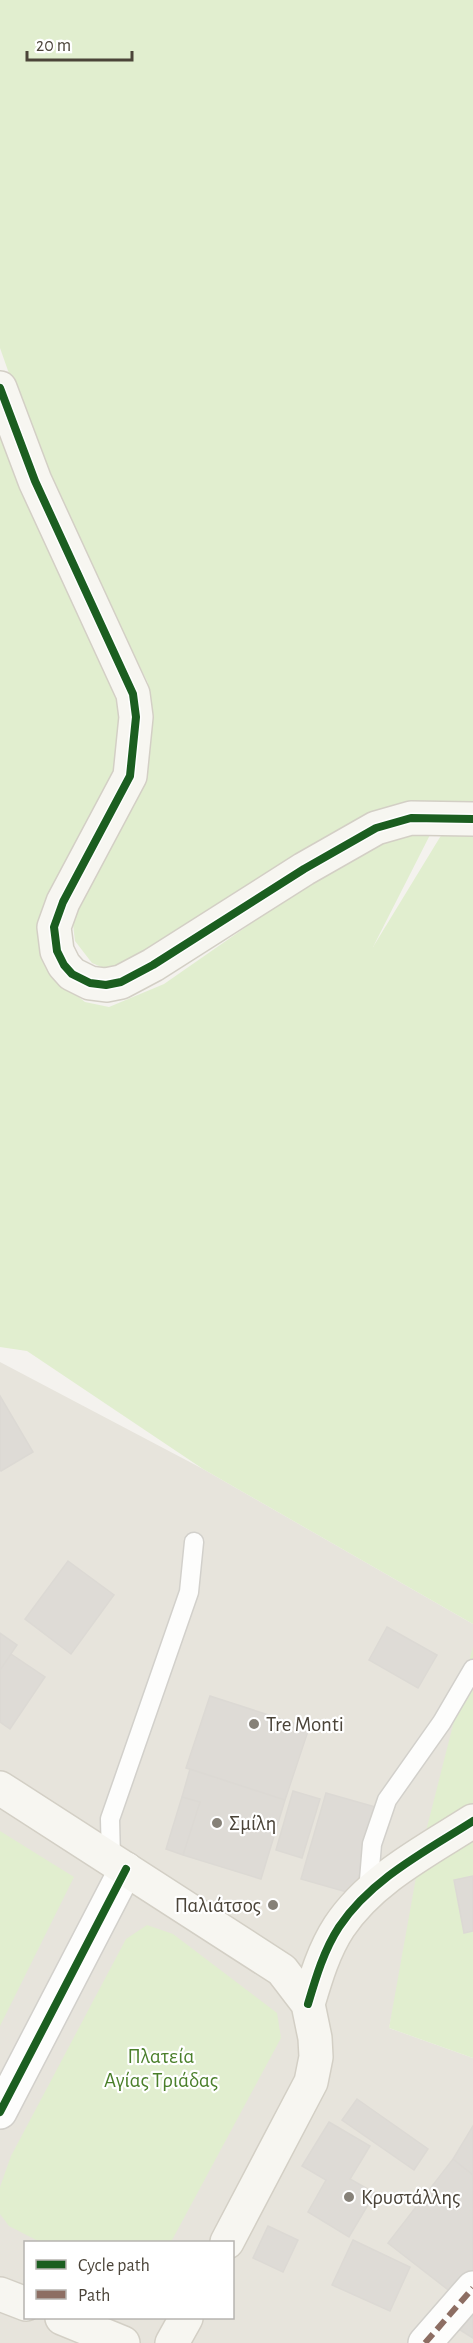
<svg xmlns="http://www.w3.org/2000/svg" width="473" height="2343" viewBox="0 0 473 2343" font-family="'Alegreya Sans',sans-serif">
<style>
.residential{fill:#e7e4dc;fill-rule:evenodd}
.green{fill:#e1eecf}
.building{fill:#dedbd6;stroke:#dcd9d4;stroke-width:1.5}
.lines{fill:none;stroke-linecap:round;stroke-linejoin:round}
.lane-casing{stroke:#d2d0cb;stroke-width:21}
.street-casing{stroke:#d2d0cb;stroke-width:36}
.secondary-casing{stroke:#d3cfc5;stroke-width:36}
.lane{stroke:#fdfdfc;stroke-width:18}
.street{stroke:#fdfdfc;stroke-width:33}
.secondary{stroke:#f7f6f1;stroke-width:33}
.quiet{stroke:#8d6e63;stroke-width:6;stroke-dasharray:12 6;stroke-linecap:butt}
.cycleway-casing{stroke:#fff;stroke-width:11}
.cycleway{stroke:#1b5e20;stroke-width:8}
.poi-dot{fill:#868178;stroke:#fff;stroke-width:2}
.labels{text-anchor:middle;stroke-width:4.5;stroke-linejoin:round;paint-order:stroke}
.poi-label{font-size:21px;fill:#4b4439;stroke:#fff;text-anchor:start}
.park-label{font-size:21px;fill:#4a7f2a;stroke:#fff}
</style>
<rect width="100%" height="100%" fill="#f4f2ee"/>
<path class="residential" d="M0 1362 203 1469 473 1624V1649L389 2028 473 2058V2343H0ZM26 2242H232V2318H26Z"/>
<path class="green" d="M0 0H473V1624L203 1469 27 1351 0 1347V426L26 495 125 693 126 765 49 900 42 935 48 957 62 984 85 1002 109 1007 164 984 309 883 377 838 433 829 373 947 459 806 397 812 325 849 175 939 142 963 113 972 92 963 75 941 72 916 77 891 149 763 148 683 48 484 0 348Z
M473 1646V2058L389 2028 420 1855Z
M0 1831 74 1877 0 2026Z
M147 1925 173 1934 277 2013 281 2038 171 2242H40L9 2226 0 2214V2187L11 2156 126 1939Z"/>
<path class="building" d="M0 1396 33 1452 1 1471 0 1470Z
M68 1561 114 1595 71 1654 25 1619Z
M387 1627 437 1655 418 1688 369 1660Z
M0 1633 17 1645 0 1670Z
M11 1654 45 1677 10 1729 0 1722V1670Z
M210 1696 309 1728 285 1800 186 1768Z
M190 1769 285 1800 261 1879 183 1855 200 1802 182 1797Z
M293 1791 320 1799 302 1858 276 1850Z
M326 1793 379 1808 354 1894 301 1879Z
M182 1797 200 1802 183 1855 166 1849Z
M473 1876V1931L464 1933 454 1880Z
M357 2099 428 2149 414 2170 342 2120Z
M329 2122 370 2146 350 2179 375 2193 349 2237 308 2212 326 2180 302 2166Z
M473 2126V2175L453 2159Z
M453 2159 473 2175V2273L456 2296 388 2243Z
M268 2226 298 2240 283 2272 253 2258Z
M353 2240 410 2267 390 2311 332 2285Z
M473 2305V2338L457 2328Z"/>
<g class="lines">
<defs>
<path id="lane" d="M111 1859 110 1819 189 1592 194 1542
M368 1892 372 1844 387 1800 442 1722 473 1669"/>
<path id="street" d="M0 2112 126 1869
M425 2343 473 2288"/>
<path id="secondary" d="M0 388 35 481 133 694 136 717 130 776 63 902 54 927 57 951 64 965 72 974 90 983 106 985 121 982 153 965 304 869 376 828 411 818 473 819
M0 1788 282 1970 308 2004 315 2038 316 2057 311 2082 227 2242
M308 2004C316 1977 324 1950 339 1927 371 1879 426 1851 473 1821
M0 2294 26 2304
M62 2318 123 2343
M172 2343 186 2318"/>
</defs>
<use href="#lane" class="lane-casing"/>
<use href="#street" class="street-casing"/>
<use href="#secondary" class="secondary-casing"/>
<use href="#lane" class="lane"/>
<use href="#street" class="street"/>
<use href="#secondary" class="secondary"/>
<path class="quiet" d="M425 2343 473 2288"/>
<defs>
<path id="cycleway" d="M0 388 35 481 133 694 136 717 130 776 63 902 54 927 57 951 64 965 72 974 90 983 106 985 121 982 153 965 304 869 376 828 411 818 473 819
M308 2004C316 1977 324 1950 339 1927 371 1879 426 1851 473 1821
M0 2112 126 1869"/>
</defs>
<use href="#cycleway" class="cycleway-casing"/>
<use href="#cycleway" class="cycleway"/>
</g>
<g class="poi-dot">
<circle cx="254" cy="1724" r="6"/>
<circle cx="217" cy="1823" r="6"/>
<circle cx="273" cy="1905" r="6"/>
<circle cx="349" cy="2197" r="6"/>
</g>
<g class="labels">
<g class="poi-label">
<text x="266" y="1731">Tre Monti</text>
<text x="229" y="1830">Σμίλη</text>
<text x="261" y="1912" text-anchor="end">Παλιάτσος</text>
<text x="361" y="2204">Κρυστάλλης</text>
</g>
<g class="park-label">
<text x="161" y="2063">Πλατεία<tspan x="161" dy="24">Αγίας Τριάδας</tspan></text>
</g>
</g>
<rect x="24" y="2241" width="210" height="78" fill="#ffffff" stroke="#b7b4b0" stroke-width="1.5"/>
<rect x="36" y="2260" width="30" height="9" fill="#1b5e20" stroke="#b7b4b0" stroke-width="1.5"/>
<text x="78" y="2271" font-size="18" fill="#4b4439">Cycle path</text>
<rect x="36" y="2290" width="30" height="9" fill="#8d6e63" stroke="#b7b4b0" stroke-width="1.5"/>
<text x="78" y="2301" font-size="18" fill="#4b4439">Path</text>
<path d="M27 51v9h105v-9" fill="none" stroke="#4b4439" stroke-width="3"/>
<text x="36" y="51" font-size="18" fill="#4b4439" stroke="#ffffff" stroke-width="4.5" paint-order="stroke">20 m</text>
</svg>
